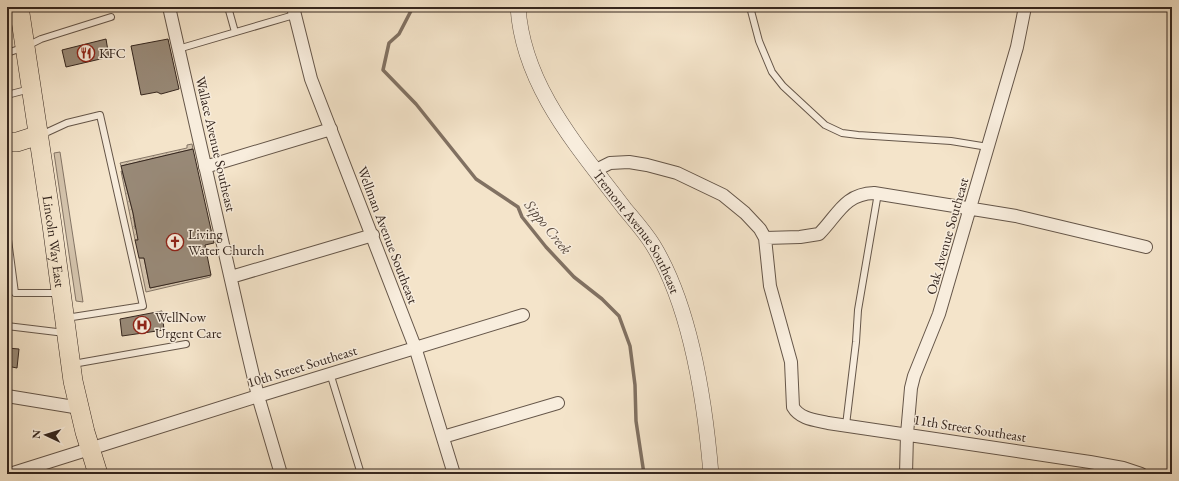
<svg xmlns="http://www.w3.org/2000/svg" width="1179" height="481" viewBox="0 0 1179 481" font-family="'EB Garamond',serif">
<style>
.green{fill:#d4c4ad;stroke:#847566}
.garden{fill:url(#garden-furrows);stroke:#847566}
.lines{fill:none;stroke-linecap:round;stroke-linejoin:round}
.stream{stroke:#817162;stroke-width:3.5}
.building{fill:#988977;stroke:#35261e}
.service-casing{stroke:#655649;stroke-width:8}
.minor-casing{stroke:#655649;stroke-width:14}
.tertiary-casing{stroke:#655649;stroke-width:16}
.primary-casing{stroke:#35261e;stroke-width:20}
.service{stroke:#f8eddd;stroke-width:6}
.minor{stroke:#f8eddd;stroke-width:12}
.tertiary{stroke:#f8eddd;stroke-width:15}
.primary{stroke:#f4e4ca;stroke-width:19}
.labels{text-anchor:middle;stroke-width:3;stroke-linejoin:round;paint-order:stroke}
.poi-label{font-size:14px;fill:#35261e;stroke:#f8eddd;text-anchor:start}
.street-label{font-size:14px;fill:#35261e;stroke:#f8eddd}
.water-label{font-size:15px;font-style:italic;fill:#5b4c40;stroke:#f8eddd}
</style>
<defs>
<pattern id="garden-furrows" width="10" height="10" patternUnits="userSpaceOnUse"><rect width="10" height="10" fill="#d4c4ad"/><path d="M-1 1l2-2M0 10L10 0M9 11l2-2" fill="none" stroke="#b7a894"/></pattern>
</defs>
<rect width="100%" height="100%" fill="#f4e4ca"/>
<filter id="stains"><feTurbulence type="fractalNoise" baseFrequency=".005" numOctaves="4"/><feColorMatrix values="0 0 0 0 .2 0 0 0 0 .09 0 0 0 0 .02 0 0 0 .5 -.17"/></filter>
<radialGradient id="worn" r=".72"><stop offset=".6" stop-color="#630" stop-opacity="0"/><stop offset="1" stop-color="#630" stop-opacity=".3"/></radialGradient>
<path class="green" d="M60 152 83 302 76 301 54 153Z
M139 258H144L150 288 211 275 210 277 146 292Z"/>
<path class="garden" d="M192 144 193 149 121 166 120 163 187 148V145Z
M121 171H122L133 213 135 229H137L139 240H135Z"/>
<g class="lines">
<path class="stream" d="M413 7 399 34 389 43 383 70 416 104 476 179 518 207 522 217 546 247 574 277 602 299 619 316 630 346 635 385 636 421 644 474"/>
</g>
<path class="building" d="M106 39 109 57 66 67 62 50Z
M168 39 179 89 161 94 157 92 141 95 131 46Z
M193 149 214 243 205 245 211 275 150 288 144 258H139L135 240H138L133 213 121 166Z
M162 311 164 330 122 336 120 319Z
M7 348 19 349 17 368 7 366Z"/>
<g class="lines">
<defs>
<path id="service" d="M228 7 235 32
M750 7 759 41 772 72 783 86 825 125 842 133 858 135 951 141 988 147
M178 49 294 15
M7 53 25 47 41 39 111 17
M7 95 30 89
M41 135 67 123 100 115 143 306 66 318
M7 232 15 293H60
M7 326 65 333
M73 364 186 344
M330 373 361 474
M846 425 856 342 858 310 878 193"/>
<path id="minor" d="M169 7 244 337 258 396 281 474
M293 7 311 79 415 347 454 474
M205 167 331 129
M596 170 610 163 629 162 647 165 677 173 723 195 745 213 760 229 765 238 770 286 791 362 793 407C800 419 815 420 828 423L1090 462 1123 468 1141 474
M765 238 800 237 819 234C838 215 844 194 874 193L1016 216 1146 247
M231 277 373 235
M7 396 80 408
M443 437 558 403
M10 474 258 396 523 315
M906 474 907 434 911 388 914 376 939 314 1017 47 1025 7"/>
<g id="tertiary">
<path id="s1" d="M518 7C523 87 579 148 625 209 635 221 645 232 653 245 691 307 705 402 711 474"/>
</g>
<g id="primary">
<path id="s2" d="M19 7 52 225 73 381 85 432 98 474"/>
<path d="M7 142H17L39 135"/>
</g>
</defs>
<use href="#service" class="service-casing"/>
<use href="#minor" class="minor-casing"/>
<use href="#tertiary" class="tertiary-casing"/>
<use href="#primary" class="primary-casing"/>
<use href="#service" class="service"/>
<use href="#minor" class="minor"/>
<use href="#tertiary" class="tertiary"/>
<use href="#primary" class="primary"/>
</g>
<defs>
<symbol id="restaurant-ring" viewBox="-11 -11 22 22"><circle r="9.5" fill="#f8eddd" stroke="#8f2418" stroke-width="1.5"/><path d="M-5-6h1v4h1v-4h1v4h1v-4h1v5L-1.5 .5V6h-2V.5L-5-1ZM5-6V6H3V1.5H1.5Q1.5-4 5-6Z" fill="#8f2418"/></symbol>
<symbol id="church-ring" viewBox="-11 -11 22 22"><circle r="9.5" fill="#f8eddd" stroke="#8f2418" stroke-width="1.5"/><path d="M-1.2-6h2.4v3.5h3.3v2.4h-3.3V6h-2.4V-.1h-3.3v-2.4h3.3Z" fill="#8f2418"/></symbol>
<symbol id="hospital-ring" viewBox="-11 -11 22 22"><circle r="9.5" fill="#f8eddd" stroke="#8f2418" stroke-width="1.5"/><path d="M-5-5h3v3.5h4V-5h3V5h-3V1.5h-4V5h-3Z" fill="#8f2418"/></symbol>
</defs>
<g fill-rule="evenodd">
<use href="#restaurant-ring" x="76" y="43" width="20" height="20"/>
<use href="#church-ring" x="165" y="232" width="20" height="20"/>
<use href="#hospital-ring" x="132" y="315" width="20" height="20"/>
</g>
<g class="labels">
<g class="poi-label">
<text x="99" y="58">KFC</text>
<text x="188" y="239">Living<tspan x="188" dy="16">Water Church</tspan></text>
<text x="155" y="322">WellNow<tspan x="155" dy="16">Urgent Care</tspan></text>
</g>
<g class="street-label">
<text transform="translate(216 144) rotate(77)" y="5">Wallace Avenue Southeast</text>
<text dy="5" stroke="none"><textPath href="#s1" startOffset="258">Tremont Avenue Southeast</textPath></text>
<text transform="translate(388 235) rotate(69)" y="5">Wellman Avenue Southeast</text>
<text transform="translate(947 236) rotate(-74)" y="5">Oak Avenue Southeast</text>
<text dy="5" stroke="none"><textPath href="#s2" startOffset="237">Lincoln Way East</textPath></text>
<text transform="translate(302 366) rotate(-17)" y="5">10th Street Southeast</text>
<text transform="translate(970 428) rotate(9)" y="5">11th Street Southeast</text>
</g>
<g class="water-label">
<text transform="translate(548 227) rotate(51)" y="5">Sippo Creek</text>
</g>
</g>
<rect width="1179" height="481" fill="none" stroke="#f4e4ca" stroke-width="24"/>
<rect x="8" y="8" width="1163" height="465" fill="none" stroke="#35261e" stroke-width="2"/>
<rect x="12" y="12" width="1155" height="457" fill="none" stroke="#35261e"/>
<g transform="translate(46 435) rotate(274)" stroke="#f8eddd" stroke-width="3" paint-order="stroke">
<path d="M0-3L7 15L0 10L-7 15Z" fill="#35261e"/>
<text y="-6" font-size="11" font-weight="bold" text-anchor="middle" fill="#35261e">N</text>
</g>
<rect width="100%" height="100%" filter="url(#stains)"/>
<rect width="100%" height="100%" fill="url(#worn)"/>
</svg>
